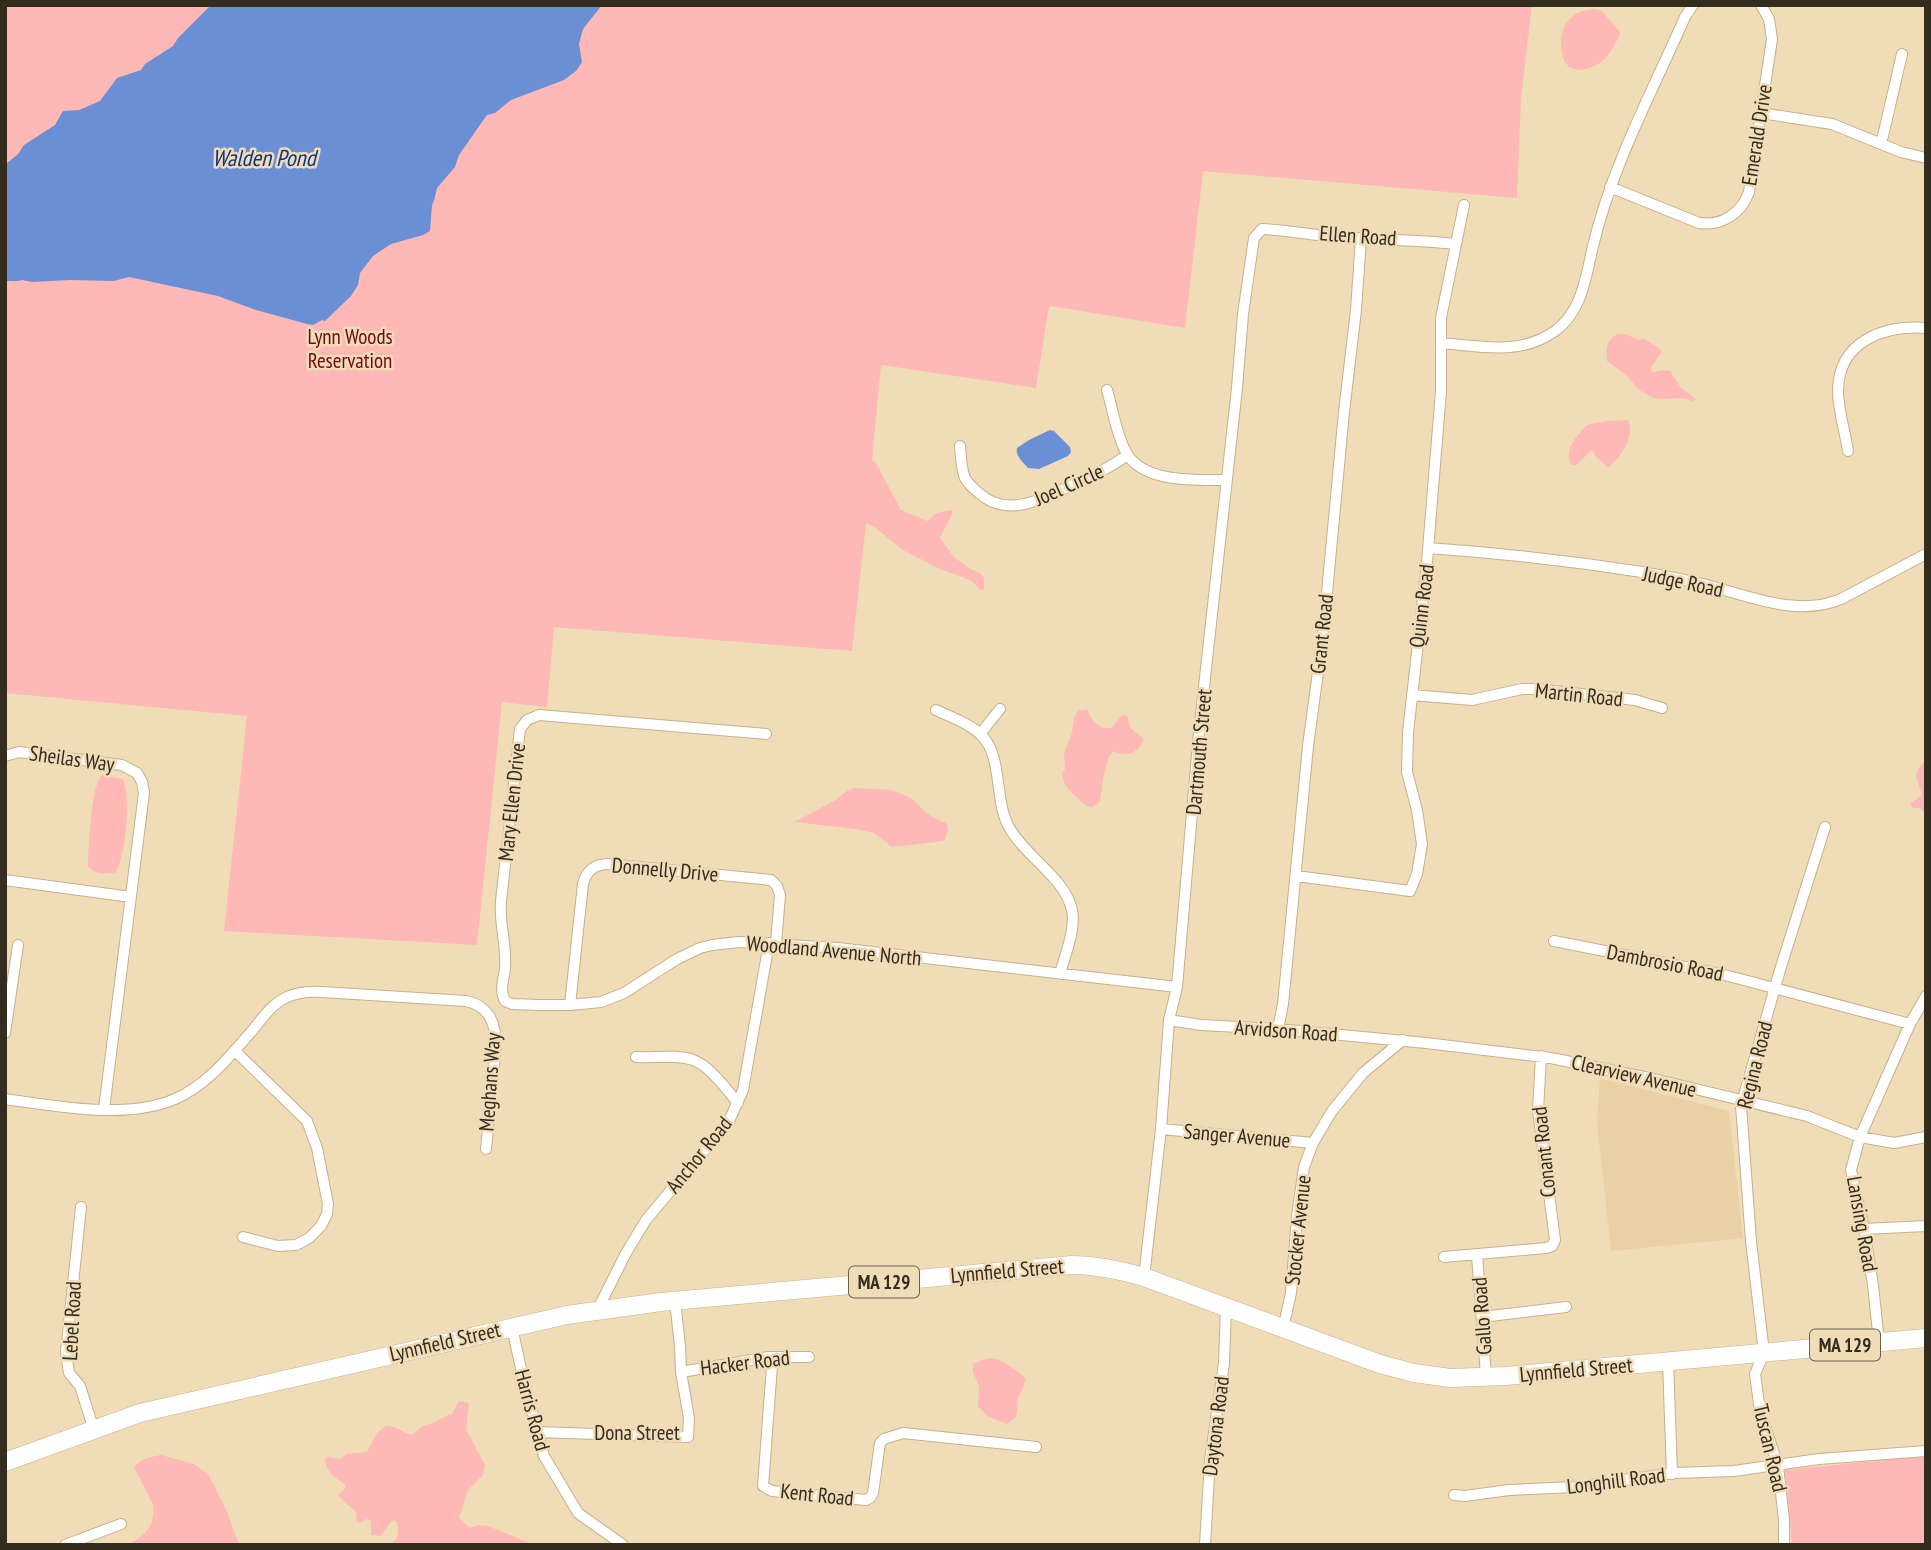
<svg xmlns="http://www.w3.org/2000/svg" width="1931" height="1550" viewBox="0 0 1931 1550" font-family="'PT Sans Narrow',sans-serif">
<style>
.built{fill:#e9d1a5}
.green{fill:#feb8b5}
.water{fill:#6a8fd5}
.lines{fill:none;stroke-linecap:round;stroke-linejoin:round}
.minor-casing{stroke:#c4b18d;stroke-width:12}
.primary-casing{stroke:#c4b18d;stroke-width:19}
.minor{stroke:#fff;stroke-width:10}
.primary{stroke:#fff;stroke-width:18}
.labels{text-anchor:middle;stroke-width:5;stroke-linejoin:round;paint-order:stroke}
.shield{fill:#f0dcb7;stroke:#6c614c;stroke-width:2}
.shield-label{font-size:19px;font-weight:bold;fill:#342c1e}
.street-label{font-size:21px;fill:#342c1e;stroke:#f0dcb7}
.park-label{font-size:21px;fill:#770416;stroke:#f0dcb7}
.water-label{font-size:23px;font-style:italic;fill:#0e3587;stroke:#f0dcb7}
</style>
<rect width="100%" height="100%" fill="#f0dcb7"/>
<path class="built" d="M1600 1078 1729 1111 1743 1238 1611 1251 1597 1123Z"/>
<path class="green" d="M5 5H1532L1521 98 1517 198 1203 171 1185 328 1050 306 1048 312 1036 388 881 365 872 460 876 463 901 510 927 521 937 513 951 510 953 512 940 538 954 557 970 569 980 573 984 578V589L981 590 970 580 938 568 903 550 873 526 866 523 852 651 554 627 547 707 502 702 477 945 224 931 247 716 5 693Z
M1594 9 1602 11 1620 32V35C1616 42 1611 52 1606 58 1601 63 1593 67 1586 69 1568 73 1561 61 1561 44 1561 23 1572 11 1594 9Z
M1617 334H1624L1640 340 1643 338 1660 349 1662 352 1650 369 1652 372 1662 370 1670 371 1681 388 1696 399 1692 401 1684 398 1662 399 1654 398 1639 390 1626 375 1607 361C1606 348 1606 341 1617 334Z
M1628 420C1635 437 1621 458 1608 467L1596 457 1592 450 1576 465H1573L1570 463C1565 447 1577 436 1587 425L1607 421Z
M1087 709C1091 720 1100 732 1113 727L1121 716 1127 715 1130 728 1144 739C1138 754 1127 757 1113 751L1109 757 1103 778 1100 802 1092 807 1086 806 1068 789 1064 782 1062 773 1065 769 1064 753 1072 733 1074 718 1078 711Z
M1926 760V815L1920 808H1913L1910 804 1922 795C1918 778 1910 775 1926 760Z
M101 775 123 779C131 799 126 852 116 872 107 875 95 874 88 867 89 845 90 793 101 775Z
M854 788 892 790 911 798 929 815 947 824 948 831 944 841 892 847 874 833 856 829 794 822 834 801 847 791Z
M991 1358C1001 1359 1019 1371 1026 1379L1018 1399 1016 1417 1007 1424 987 1416 978 1406 979 1386 973 1372V1364L982 1360Z
M459 1401 469 1403 466 1429 485 1465 483 1475 468 1490 459 1518 470 1528 478 1525 488 1526 534 1545H389C399 1541 401 1529 395 1520L392 1521 380 1536 371 1535V1521L367 1519 359 1523 356 1521 357 1513 337 1495 344 1490 346 1485C335 1478 326 1472 325 1459L327 1457 341 1459 346 1454 367 1452 378 1432 386 1426C399 1426 403 1434 413 1435 420 1426 425 1426 435 1422 441 1419 445 1416 452 1414Z
M161 1455 194 1464 208 1474 226 1509 239 1545H127C144 1537 156 1525 153 1505L134 1467C140 1459 151 1457 161 1455Z
M1926 1456V1545H1792L1785 1470Z"/>
<path class="water" d="M211 5H602L583 29 579 44 582 62 576 71 564 80 511 100 495 113 487 115 484 119 459 155 455 167 437 188 434 201 432 205 430 231 423 235 391 244 373 256 360 273 358 285 351 296 325 321 322 320 313 325 307 324 256 310 218 296 129 277 114 281 70 280 32 282 22 280 18 281H5V165L18 154 24 145 55 125 63 111 79 110 100 101 117 78 141 70 145 64 173 46 178 38Z
M1050 430 1054 431 1070 447 1071 452 1068 456 1039 469 1028 468C1023 462 1015 456 1017 448L1029 440Z"/>
<g class="lines">
<defs>
<path id="minor" d="M1761 113 1832 124 1901 152 1926 158
M1880 143 1883 136 1902 54
M1610 187 1699 223C1722 226 1741 214 1749 192L1772 39 1769 19 1761 5
M1441 343C1481 346 1520 356 1555 331 1582 312 1586 276 1593 246 1612 166 1652 92 1685 17L1693 5
M1107 390C1113 410 1116 434 1126 452 1142 483 1196 480 1226 480
M960 446C961 456 961 469 965 478 968 484 974 489 980 494 1008 518 1042 499 1070 486 1090 477 1110 468 1127 455
M1848 451C1845 431 1838 410 1838 390 1839 341 1884 325 1926 328
M1428 548C1500 553 1571 561 1642 572 1665 576 1688 580 1710 586 1751 597 1799 617 1841 599L1926 554
M1412 695 1472 700 1522 689H1536L1635 700 1662 708
M936 710C951 717 971 724 983 737 1003 759 994 803 1010 829 1026 857 1065 878 1072 910 1076 930 1065 954 1060 974
M766 734 539 715 527 720 520 729 501 901C499 924 507 945 505 968 504 980 499 990 505 1001L512 1004 538 1005H570L601 1002 624 993 677 959 700 948 712 945 739 942 838 948 1177 987
M980 734 1000 709
M5 756 19 752 122 765 137 773 142 782 144 793 104 1109
M1296 876 1410 891 1417 874 1422 844 1417 810 1407 772 1408 733 1427 562 1441 391V318L1464 205
M5 880 131 897
M1554 941 1721 974 1910 1024
M570 1005 583 884C586 871 595 864 608 864L771 880 777 886 780 895 776 943
M1169 1020 1201 1025 1278 1029 1426 1043 1551 1058 1654 1079 1807 1116 1860 1137 1894 1143 1926 1137
M1278 1029 1283 1004 1308 746 1323 635 1344 412 1356 310 1361 238
M5 1033 18 945
M235 1051 307 1121 317 1148 328 1204 327 1214 321 1226 309 1238 296 1245 278 1246 243 1237
M636 1057C652 1058 678 1054 693 1060 709 1065 727 1090 738 1103
M5 1099C57 1106 126 1120 175 1099 206 1086 230 1056 251 1032 261 1020 271 1005 285 998 297 992 308 991 322 992L466 1001C489 1006 495 1022 496 1043L486 1149
M1161 1129 1313 1143
M81 1207 66 1352 69 1373 80 1386 94 1430
M1864 1229 1926 1226
M1477 1255 1486 1376
M1444 1257 1546 1248 1552 1246 1555 1240 1538 1110 1541 1056
M1144 1277 1161 1129 1169 1020 1177 987 1199 732 1237 388 1243 314 1254 238 1262 229C1292 230 1320 237 1350 238 1385 240 1420 240 1455 244
M597 1311 626 1253 646 1220 729 1121 743 1090 769 943
M1482 1317 1566 1307
M512 1327 523 1378 544 1456 578 1513 623 1545
M1283 1329 1291 1293 1297 1216 1304 1167 1313 1143 1332 1111 1363 1073 1403 1040
M1879 1342 1873 1285 1864 1229 1851 1170 1860 1137 1910 1024 1926 996
M769 1357 772 1366 763 1486 772 1491 866 1500 870 1498 873 1493 880 1443 884 1439 903 1433 1036 1447
M1668 1362 1672 1474
M681 1372 769 1357H809
M537 1432 688 1437 689 1418 681 1372 680 1346 675 1301
M1454 1495 1465 1496 1509 1490 1574 1487 1674 1473 1734 1471 1819 1459 1926 1451
M65 1545 121 1524
M1205 1545 1210 1460 1224 1363 1226 1308
M1784 1545V1520L1778 1466 1760 1411 1755 1374 1764 1353 1751 1241 1741 1106 1780 970 1825 827"/>
<path id="primary" d="M5 1462 140 1413 567 1315 661 1302 1072 1265C1097 1265 1119 1270 1144 1277L1380 1364 1414 1373 1450 1378 1506 1376 1926 1338"/>
</defs>
<use href="#minor" class="minor-casing"/>
<use href="#primary" class="primary-casing"/>
<use href="#minor" class="minor"/>
<use href="#primary" class="primary"/>
</g>
<g class="labels">
<g class="shield">
<rect x="849" y="1266.5" width="70" height="31" rx="5"/>
<rect x="1810" y="1329.5" width="70" height="31" rx="5"/>
</g>
<g class="shield-label">
<text x="884" y="1289">MA 129</text>
<text x="1845" y="1352">MA 129</text>
</g>
<g class="street-label">
<text transform="translate(1757 135) rotate(-81)" y="7">Emerald Drive</text>
<text transform="translate(1358 236) rotate(4)" y="7">Ellen Road</text>
<text transform="translate(1069 485) rotate(-24)" y="7">Joel Circle</text>
<text transform="translate(1683 582) rotate(12)" y="7">Judge Road</text>
<text transform="translate(1422 606) rotate(-83)" y="7">Quinn Road</text>
<text transform="translate(1322 634) rotate(-84)" y="7">Grant Road</text>
<text transform="translate(1579 695) rotate(6)" y="7">Martin Road</text>
<text transform="translate(1199 752) rotate(-85)" y="7">Dartmouth Street</text>
<text transform="translate(72 759) rotate(8)" y="7">Sheilas Way</text>
<text transform="translate(512 802) rotate(-84)" y="7">Mary Ellen Drive</text>
<text transform="translate(665 870) rotate(5)" y="7">Donnelly Drive</text>
<text transform="translate(834 951) rotate(5)" y="7">Woodland Avenue North</text>
<text transform="translate(1665 963) rotate(11)" y="7">Dambrosio Road</text>
<text transform="translate(1286 1031) rotate(4)" y="7">Arvidson Road</text>
<text transform="translate(1755 1065) rotate(-76)" y="7">Regina Road</text>
<text transform="translate(1634 1076) rotate(13)" y="7">Clearview Avenue</text>
<text transform="translate(490 1082) rotate(-86)" y="7">Meghans Way</text>
<text transform="translate(1237 1136) rotate(5)" y="7">Sanger Avenue</text>
<text transform="translate(1544 1152) rotate(-96)" y="7">Conant Road</text>
<text transform="translate(699 1155) rotate(-51)" y="7">Anchor Road</text>
<text transform="translate(1862 1224) rotate(80)" y="7">Lansing Road</text>
<text transform="translate(1298 1230) rotate(-84)" y="7">Stocker Avenue</text>
<text transform="translate(1007 1271) rotate(-5)" y="7">Lynnfield Street</text>
<text transform="translate(1482 1316) rotate(-94)" y="7">Gallo Road</text>
<text transform="translate(72 1321) rotate(-87)" y="7">Lebel Road</text>
<text transform="translate(445 1342) rotate(-13)" y="7">Lynnfield Street</text>
<text transform="translate(745 1363) rotate(-7)" y="7">Hacker Road</text>
<text transform="translate(1576 1370) rotate(-5)" y="7">Lynnfield Street</text>
<text transform="translate(532 1410) rotate(75)" y="7">Harris Road</text>
<text transform="translate(1216 1426) rotate(-83)" y="7">Daytona Road</text>
<text x="637" y="1440">Dona Street</text>
<text transform="translate(1770 1448) rotate(77)" y="7">Tuscan Road</text>
<text transform="translate(1616 1481) rotate(-7)" y="7">Longhill Road</text>
<text transform="translate(817 1495) rotate(6)" y="7">Kent Road</text>
</g>
<g class="park-label">
<text x="350" y="344">Lynn Woods<tspan x="350" dy="24">Reservation</tspan></text>
</g>
<g class="water-label">
<text x="264" y="166">Walden Pond</text>
</g>
</g>
<rect width="1931" height="1550" fill="none" stroke="#342c1e" stroke-width="14"/>
</svg>
